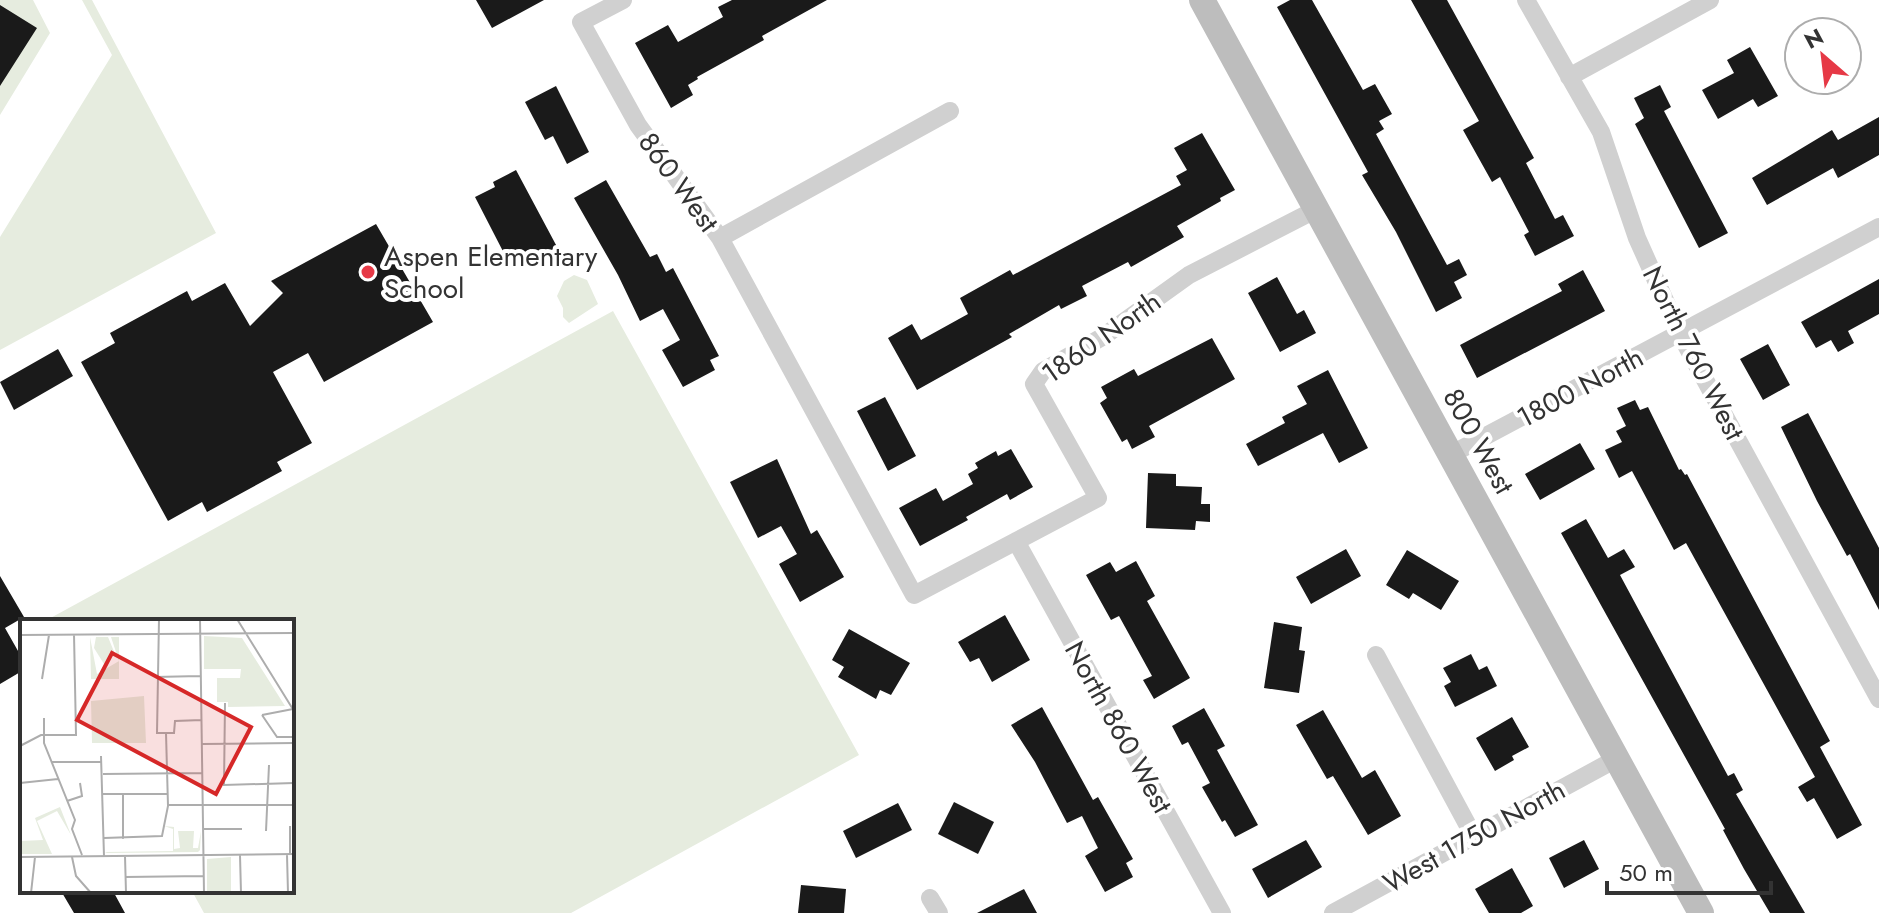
<svg xmlns="http://www.w3.org/2000/svg" width="1879" height="913" viewBox="0 0 1879 913" font-family="Jost,sans-serif">
<style>
.green{fill:#e6ecdf}
.building{fill:#1a1a1a}
.lines{fill:none;stroke-linecap:round;stroke-linejoin:round}
.street{stroke:#d0d0d0;stroke-width:18}
.secondary{stroke:#bdbdbd;stroke-width:26}
.poi-dot{fill:#e63946;stroke:#fff;stroke-width:3}
.labels{text-anchor:middle;stroke-width:8;stroke-linejoin:round;paint-order:stroke}
.street-label{font-size:28px;fill:#333;stroke:#fff}
.poi-label{font-size:28px;fill:#333;stroke:#fff;text-anchor:start}
.inset-road{fill:none;stroke:#adadad;stroke-width:2}
.view{fill:#d62828;fill-opacity:0.15;stroke:#d62828;stroke-width:4}
.inset-edge{fill:none;stroke:#333;stroke-width:4}
</style>
<rect width="100%" height="100%" fill="#fff"/>
<path class="green" d="M0 0H33L50 33 0 115Z
M82 0H92L216 233 0 350V237L112 55Z
M574 275 587 280 598 304 569 323 563 317V308L557 296 564 281Z
M613 311 859 755 571 913H204L192 891H292V621H45Z"/>
<path class="building" d="M476 0H544L492 28Z
M732 0H827L762 36 764 40 697 77 698 79 688 85 693 95 671 108 635 43 668 25 678 42 723 17 718 7Z
M1290 0H1312L1363 90 1375 84 1392 114 1379 121 1384 129 1376 134 1447 265 1459 259 1467 275 1454 282 1462 298 1436 312 1396 232 1362 175 1368 172 1277 7Z
M1411 0H1447L1534 158 1526 163 1555 219 1563 215 1574 236 1535 256 1524 235 1529 232 1500 177 1492 182 1463 130 1479 121Z
M0 5 37 28 0 86Z
M1750 47 1778 96 1758 107 1753 99 1718 119 1702 90 1734 73 1727 60Z
M1660 85 1671 107 1664 111 1728 233 1699 248 1635 124 1644 118 1634 98Z
M556 86 589 152 567 164 553 136 545 140 525 102Z
M1879 117V155L1838 178 1833 168 1767 205 1752 178 1832 130 1838 140Z
M1202 133 1235 190 1220 198 1221 201 1177 226 1184 237 1131 267 1128 262 1082 286 1087 296 1061 309 1059 305 1009 334 1012 337 917 390 888 338 912 324 921 340 968 314 960 298 1010 270 1013 275 1181 185 1176 176 1187 170 1174 148Z
M516 170 563 258 542 269 531 249 508 261 475 197 495 187 493 182Z
M606 180 650 257 657 254 666 272 673 268 719 356 710 360 715 370 683 387 662 350 680 340 663 309 640 321 618 275 574 198Z
M376 224 433 322 324 382 308 353 273 372 312 443 277 462 282 471 207 512 202 502 168 521 81 362 115 343 110 333 187 291 192 301 225 283 250 326 283 293 271 281Z
M1583 270 1605 311 1477 378 1460 345 1562 291 1558 284Z
M1277 277 1297 314 1304 310 1316 333 1280 352 1248 293Z
M1879 279V314L1848 331 1854 343 1838 352 1831 340 1816 348 1801 322Z
M1212 338 1235 379 1149 426 1155 437 1132 449 1127 439 1122 442 1100 403 1107 398 1101 387 1134 369 1138 376Z
M1768 344 1790 385 1763 400 1740 359Z
M58 349 73 376 14 410 0 382Z
M1328 370 1368 448 1339 463 1323 433 1258 466 1246 444 1285 423 1282 417 1307 404 1297 386Z
M885 397 916 456 888 471 857 411Z
M1635 400 1640 410 1648 407 1679 470 1681 469 1685 475 1687 474 1830 741 1820 747 1862 825 1837 839 1814 798 1807 802 1798 787 1815 777 1686 543 1674 550 1632 471 1619 478 1605 450 1622 442 1616 431 1626 426 1617 408Z
M1808 413 1879 548V610L1850 554 1847 556 1817 501 1781 427Z
M1580 443 1595 469 1540 500 1525 474Z
M1011 449 1033 487 1010 500 1007 494 966 517 968 520 920 546 899 508 936 488 943 501 973 484 968 474 978 468 975 463 996 451 998 456Z
M777 459 811 534 817 530 844 577 800 602 779 564 797 554 781 526 758 538 730 482Z
M1148 473 1176 474V486L1202 487 1201 504H1210V522L1196 521 1195 530 1146 528Z
M1586 519 1608 558 1624 549 1635 567 1620 575 1728 776 1734 773 1743 790 1736 794 1805 913H1770L1744 869 1723 830 1725 829 1561 533Z
M1346 549 1361 576 1311 604 1296 577Z
M1407 550 1459 581 1441 610 1413 593 1409 599 1386 585Z
M1136 561 1155 596 1147 601 1190 678 1154 699 1143 680 1152 676 1119 616 1111 620 1086 575 1110 562 1116 572Z
M0 576 24 617 5 628 22 658V671L0 684Z
M1005 615 1030 660 992 682 979 658 970 662 958 642Z
M1274 622 1302 627 1299 650 1305 651 1299 693 1264 688Z
M849 629 910 663 891 695 880 690 876 699 838 677 844 667 832 660Z
M1471 654 1479 670 1487 666 1497 686 1455 707 1444 686 1451 682 1443 668Z
M1042 707 1093 800 1098 797 1133 859 1126 863 1133 877 1105 892 1085 856 1098 848 1082 816 1067 823 1035 762 1011 725Z
M1204 708 1225 746 1217 750 1258 825 1235 837 1225 820 1222 822 1202 787 1210 783 1188 742 1182 745 1172 726Z
M1323 710 1362 778 1375 770 1401 816 1368 835 1333 776 1327 779 1296 725Z
M1512 717 1529 747 1512 756 1514 760 1495 771 1476 738Z
M954 802 994 822 978 854 938 834Z
M898 803 912 830 856 858 843 831Z
M1306 840 1322 867 1268 898 1252 869Z
M1584 840 1599 869 1564 888 1549 858Z
M1512 868 1533 906 1521 913H1489L1475 889Z
M801 885 846 889 844 913H798Z
M1024 889 1037 913H977Z
M61 891H113L125 913H74Z"/>
<g class="lines">
<path class="street" d="M1526 0 1601 132 1637 238 1680 334 1879 699
M581 22 638 125 720 238 914 595 1098 498 1034 384 1043 371 1104 336 1189 275 1317 209
M581 22 623 0
M1569 77 1710 0
M720 238 950 111
M1450 455 1879 227
M1016 541 1222 913
M1376 655 1473 835
M930 898 939 913
M1333 913 1616 759"/>
<path class="secondary" d="M1202 0 1701 913"/>
</g>
<circle class="poi-dot" cx="368" cy="272" r="8"/>
<g class="labels">
<g class="street-label">
<text transform="translate(679 182) rotate(54)" y="10">860 West</text>
<text transform="translate(1101 337) rotate(-35)" y="10">1860 North</text>
<text transform="translate(1694 353) rotate(63)" y="10">North 760 West</text>
<text transform="translate(1580 387) rotate(-28)" y="10">1800 North</text>
<text transform="translate(1479 441) rotate(61)" y="10">800 West</text>
<text transform="translate(1119 727) rotate(61)" y="10">North 860 West</text>
<text transform="translate(1474 836) rotate(-29)" y="10">West 1750 North</text>
</g>
<g class="poi-label">
<text x="384" y="266">Aspen Elementary<tspan x="384" dy="32">School</tspan></text>
</g>
</g>
<g transform="translate(20 619)">
<rect width="274" height="274" fill="#fff"/>
<path d="M184 17 222 19 265 87 208 88V83H197V59H220L221 50H184ZM70 18 77 55 99 42 91 18H99V60H71ZM76 18H88L95 35 84 45 74 29ZM124 77 126 124H72L71 82ZM40 188 51 216 37 192 17 202 32 235H0V222L23 221 15 199ZM144 207 154 208V230L160 229 158 212H174L173 229H178L181 212 180 231 178 233 87 234 85 233 153 232V210ZM211 238V274H187V240Z" fill="#e6ecdf"/>
<path class="inset-road" d="M139 0 137 114H154L155 102 182 101M180 0 184 274M217 0 274 92M0 16 274 14M135 58 180 57M22 60 29 16M205 84 204 166 274 164M242 96 257 118H274M242 96 273 90M24 99V124L55 201 52 210 62 236M182 125 274 124M0 127 21 116H56L54 15M81 137 84 237M31 143H81M83 155 182 154M0 164 38 160M83 175H147M103 175V220M47 182 62 177 60 164M148 186H274M270 207V235M184 210H222M246 212 249 146M84 219 142 217 148 187 146 114M220 236 221 274M267 236 268 274M105 237 106 274M0 238 274 235M52 238 56 257 71 274M105 258 184 257M11 274 15 238"/>
<path class="view" d="M92 34 231 108 196 175 57 101Z"/>
<rect width="274" height="274" class="inset-edge"/>
</g>
<g transform="translate(1823 56) rotate(332)"><circle r="38" fill="#ffffff" stroke="#adadad" stroke-width="2"/>
<path d="M0-6L14 30L0 20L-14 30Z" fill="#e63946"/>
<text y="-12" font-size="22" font-weight="bold" text-anchor="middle" fill="#333333">N</text>
</g>
<path d="M1607 881v12h164v-12" fill="none" stroke="#333333" stroke-width="4"/>
<text x="1619" y="881" font-size="24" fill="#333333" stroke="#ffffff" stroke-width="6" paint-order="stroke">50 m</text>
</svg>
